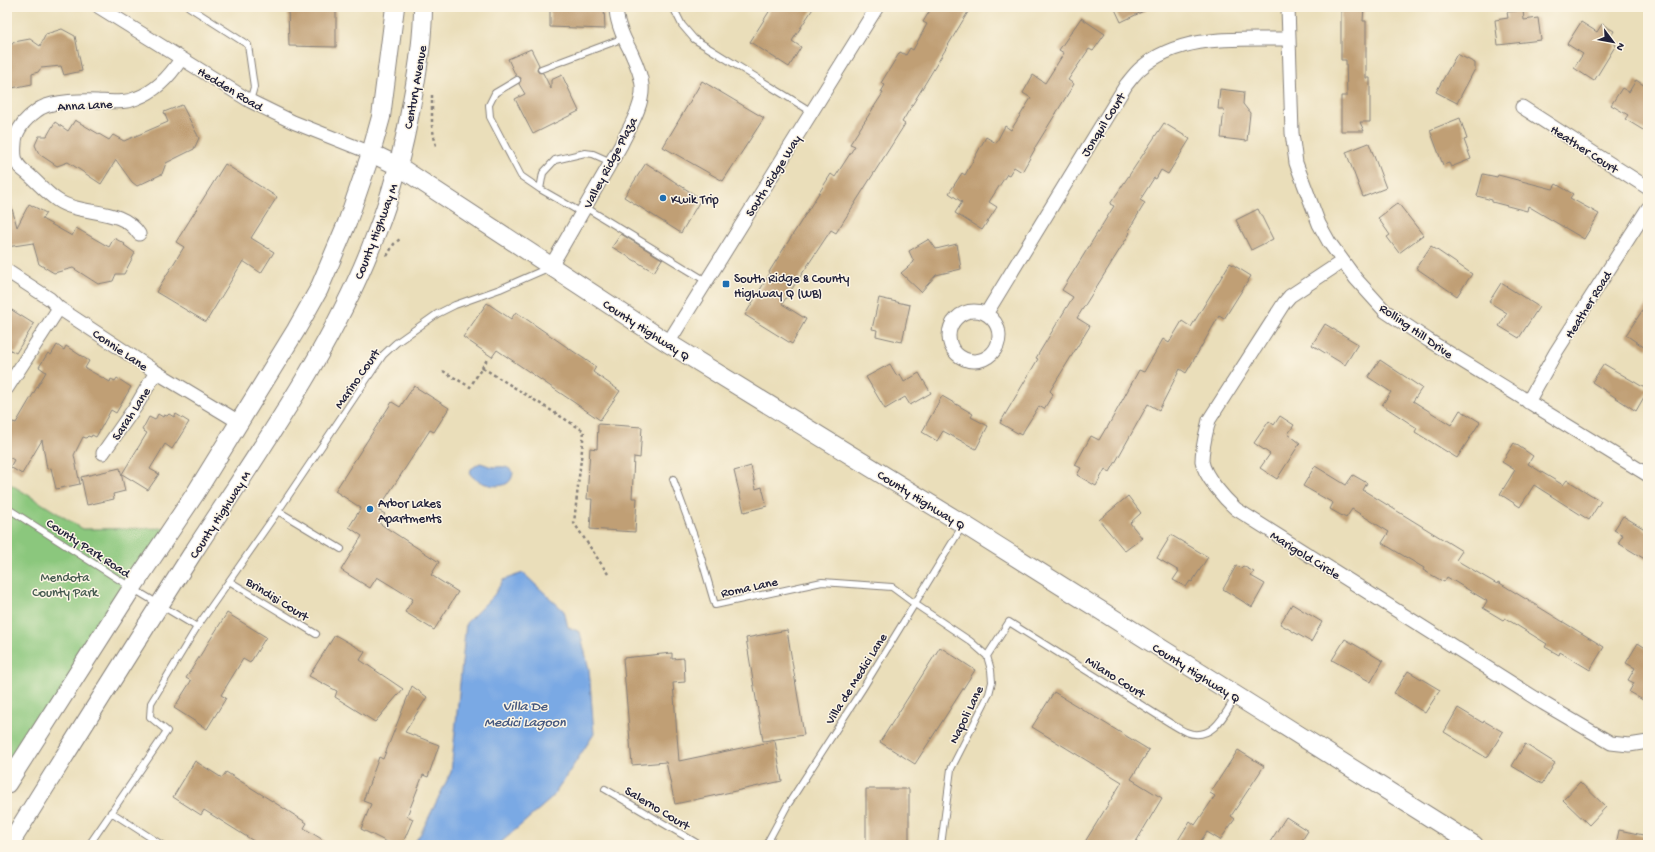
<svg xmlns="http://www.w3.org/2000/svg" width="1655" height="852" viewBox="0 0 1655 852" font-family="'Gochi Hand',sans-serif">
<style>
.green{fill:#8bc77d;stroke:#56745c}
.water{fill:#7aa9e4;stroke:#4e6690}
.building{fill:#c09f75}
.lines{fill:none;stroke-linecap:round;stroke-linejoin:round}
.service-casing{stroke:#86807a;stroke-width:8}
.minor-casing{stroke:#86807a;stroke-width:15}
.secondary-casing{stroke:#86807a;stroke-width:20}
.path{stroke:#86807a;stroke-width:2.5;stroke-dasharray:3 3;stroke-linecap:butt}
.service{stroke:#fff;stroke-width:6}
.minor{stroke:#fff;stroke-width:13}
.secondary{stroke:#fff;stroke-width:18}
.poi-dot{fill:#1f6fb2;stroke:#fcf5e5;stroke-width:1.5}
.labels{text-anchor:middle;stroke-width:3;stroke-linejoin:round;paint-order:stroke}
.street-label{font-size:13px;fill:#22223b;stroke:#fcf5e5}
.poi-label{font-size:13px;fill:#22223b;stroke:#fcf5e5;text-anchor:start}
.park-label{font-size:13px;fill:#475c52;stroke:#fcf5e5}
.water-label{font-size:14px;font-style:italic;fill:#45587f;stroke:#fcf5e5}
</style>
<rect width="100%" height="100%" fill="#fcf5e5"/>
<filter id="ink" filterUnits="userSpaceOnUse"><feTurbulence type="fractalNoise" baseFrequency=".025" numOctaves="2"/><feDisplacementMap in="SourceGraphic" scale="8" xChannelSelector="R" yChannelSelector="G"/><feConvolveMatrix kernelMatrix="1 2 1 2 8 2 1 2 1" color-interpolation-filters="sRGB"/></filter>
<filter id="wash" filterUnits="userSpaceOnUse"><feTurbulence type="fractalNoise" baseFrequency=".012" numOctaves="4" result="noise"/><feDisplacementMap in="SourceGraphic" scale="16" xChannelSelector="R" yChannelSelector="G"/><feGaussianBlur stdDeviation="0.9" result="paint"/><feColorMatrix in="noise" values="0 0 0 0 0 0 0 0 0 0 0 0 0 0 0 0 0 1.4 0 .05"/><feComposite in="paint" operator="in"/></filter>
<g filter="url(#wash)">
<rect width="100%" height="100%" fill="#eadeba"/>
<path class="green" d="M7 482 83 529 172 528 7 784Z"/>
<path class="water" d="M480 463C485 464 490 467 494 467 503 467 506 465 513 472 512 494 479 486 470 474L471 469Z
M523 573 564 611 568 627 580 632 589 669 594 734 552 798 498 845H413L421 833 451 772 466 623 494 595 503 580Z"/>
<g id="blocks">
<path class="building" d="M288 7H336V47L289 46Z
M550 7H604L605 29 550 27Z
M772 7H814L792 41 801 47 789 67 750 42Z
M932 7H971L902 122 905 124 836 233 831 230 782 304 806 319 792 344 745 315 770 273 769 272 831 174 835 177 855 146 850 144 883 93 881 92 885 85 881 83 900 52 906 55 910 48 913 50 927 24 923 22Z
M1114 7H1152L1121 22Z
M1341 7H1364L1363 21H1366V78H1370V122H1360L1364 131H1341V96H1347L1346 60H1341Z
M1523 10 1524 20 1538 18 1541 40 1498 45 1495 20 1508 18 1507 12Z
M1081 18 1105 34 1093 51 1089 49 1068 80 1074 84 1034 149H1035L1022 172 1014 167 1009 175 1007 174 989 202 997 207 982 230 955 213 962 202 949 193 962 173 965 175 986 137 996 143 1005 126 1011 130 1031 98 1023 93 1033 75 1045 83 1064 53 1059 50Z
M1581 22 1597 32 1602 24 1614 31 1609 40 1616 45 1594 81 1574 68 1583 54 1567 44Z
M62 29 75 36 82 71 64 75 61 66 41 68 38 72 32 74V84L7 89V50L14 42 30 39 40 46 46 34Z
M531 49 539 65 537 69 538 72 543 73 551 89V80L562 75 579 111 533 134 515 99 525 94 519 84 521 78 516 76 508 59Z
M1457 54 1475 63V69L1457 103 1436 92Z
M1636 80 1648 88V133L1625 119 1628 115 1611 105 1622 88 1629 92Z
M702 81 764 118 723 181 663 147Z
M1220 89 1244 92 1243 104 1250 113 1247 141 1221 138 1224 109H1218Z
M182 105 199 138 194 149 166 163 162 174 137 186 132 182 116 160 101 184 68 162 57 166 39 154 35 145 39 136H47L55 122 68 131 75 120 109 140 113 135 124 141 168 122 164 112Z
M1460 118 1467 139 1464 140 1471 159 1451 167 1449 163 1443 165 1430 130Z
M1164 123 1190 139 1168 174 1161 170 1156 179 1154 178 1140 200 1145 203 1128 231 1130 233 1077 318 1090 326 1050 391 1053 394 1044 409 1039 406 1021 435 1000 423 1038 359 1036 358 1073 297 1062 290 1114 206 1110 204Z
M1369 143 1386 188 1363 197 1346 152Z
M646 163 701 199 681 233 624 197Z
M225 164 277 197 251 238 274 252 261 273 243 261 206 322 156 292 184 247 176 242Z
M1483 174 1497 177 1498 175 1553 189 1556 184 1573 194 1570 198 1599 214 1584 239 1528 206 1527 211 1492 202V200L1477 196Z
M1398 203 1423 235 1399 253 1387 237 1390 235 1378 218Z
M29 204 46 213 42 219 72 236 76 228 109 247 114 238 125 244 124 245 135 253 124 274H116L113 281 98 284 73 268 54 273 39 264 33 243 7 247 9 244 7 242V206L11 205 17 227Z
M1258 209 1273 239 1251 250 1236 220Z
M621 234 662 259 654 272 612 247Z
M929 239 936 249 957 244 961 269 936 275 921 292 901 273 914 262 909 251Z
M1431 246 1472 274 1457 296 1416 268Z
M1230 263 1251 276 1224 319 1219 316 1186 373 1180 369 1159 410 1148 404 1110 472 1105 469 1096 486 1077 475 1081 468 1075 465 1091 436 1099 440 1106 428H1107L1139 370 1144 372 1163 339 1169 343 1182 321 1191 327Z
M1501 283 1539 307 1519 338 1499 326 1507 313 1489 302Z
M879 298 910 305 902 342 876 336 877 330 872 329Z
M1648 302V350L1626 335Z
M487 303 511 319 516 312 596 367 593 372 620 391 600 420 497 350 492 357 463 337Z
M7 307 34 324 16 353 7 348Z
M1325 324 1358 344 1345 365 1312 345Z
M57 345 64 350 66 346 89 361 85 368 110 382 111 379 115 381 117 378 131 387 116 413 111 410 96 437 92 435 91 437 88 436 86 438 83 437 74 455 80 484 56 489 51 468 47 469 42 440 22 474 10 467 14 460 7 456V432L13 422 16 423 46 372 39 367 48 353 51 355Z
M1380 360 1422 388 1413 401 1451 425 1460 410 1480 422 1457 458 1415 432 1417 428 1382 405 1391 392 1368 377Z
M890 364 897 376 900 374 904 382 919 373 931 393 910 405 905 397 885 409 866 377Z
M1604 364 1648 390 1636 411 1592 382Z
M414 386 449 408 434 432 430 430 378 510 385 514 379 523 439 562 431 575 458 592 434 630 405 612 413 599 377 577 370 588 341 570 362 536 349 527 361 508 335 491 392 402 400 407Z
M942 396 973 414 971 417 988 426 976 449 943 431 937 441 922 432Z
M158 414 163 417 164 415 167 416 169 414 174 417 176 414 189 422 172 449 165 444 150 469 159 474 148 490 122 474 147 433 142 430 149 417 155 420Z
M1280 416 1294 425 1288 434 1300 443 1277 479 1260 468 1270 454 1254 443 1269 421 1274 425Z
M598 424 642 427 640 458 634 457 632 498H637L635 532 590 529 592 499H587L590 448 597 449Z
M1514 443 1533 456 1528 464 1563 485 1567 480 1601 501 1589 520 1534 485 1520 507 1500 494 1515 470 1502 462Z
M751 466 756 489 762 487 767 506 744 512 734 471Z
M1315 466 1346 485 1353 475 1367 483 1363 490 1462 551 1456 560 1497 584 1498 582 1604 647 1590 670 1560 652 1559 655 1545 647 1547 644 1505 618 1503 620 1483 608 1487 601 1447 577 1444 582 1423 570 1424 568 1382 543 1389 532 1352 509 1346 518 1330 509 1333 503 1303 486Z
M120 468 125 491 113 494 114 499 87 505 81 477Z
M1128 496 1141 513 1130 523 1142 538 1125 551 1099 520Z
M1623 516 1648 531V561L1618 543 1623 535 1614 530Z
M1171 535 1208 557 1192 582 1190 581 1186 587 1173 580 1179 571 1157 558Z
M1236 566 1241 568 1243 566 1254 572 1251 576 1265 584 1252 607 1223 589Z
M1292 604 1322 622 1311 642 1280 624Z
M227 613 266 637 250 663 243 659 221 695 226 698 207 729 174 708 191 681 186 678Z
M787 630 804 735 763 741 746 638Z
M335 635 365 652 360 660 403 689 375 722 335 697 337 691 309 676Z
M1345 639 1383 661 1371 682 1332 660Z
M1638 643 1647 649 1648 647V703L1629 692 1634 683 1628 680 1635 668 1626 663Z
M940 647 975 670 915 764 880 742Z
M672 653V659L684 658 685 682 673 683 679 761 775 741 782 781 675 804 666 762 632 765 623 658Z
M1408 671 1440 690 1425 713 1394 693Z
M412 686 427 697 405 732 439 745 428 777 423 775 407 816 413 819 402 845H393L361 829 371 804 363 801 379 757 383 759Z
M1054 692 1149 750 1131 779 1162 798 1134 845H1083L1122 782 1032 727Z
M1458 708 1483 723 1484 721 1503 732 1487 758 1444 732Z
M1525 744 1555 763 1542 784 1512 766Z
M1238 750 1264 766 1231 816 1235 819 1220 840 1207 832 1198 845H1175L1190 821 1195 825 1215 796 1210 793Z
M195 761 222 778 226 772 307 823 304 828 331 845H260L204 810 201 815 173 797Z
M1580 782 1606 807 1589 825 1563 800Z
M866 789H909V845H866Z
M1286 817 1308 831 1299 845H1268Z
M1619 830 1648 836V845H1616Z"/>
</g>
</g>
<g filter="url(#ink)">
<use href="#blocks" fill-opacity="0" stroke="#86807a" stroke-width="1"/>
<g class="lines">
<defs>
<path id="service" d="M189 7 248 45 254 87 250 101
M673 7 682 25 694 39 812 112
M541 69 624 38
M517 80 495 93 489 105 490 117 521 176 540 189
M585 207 706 281
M582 213 540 189 543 173 555 160 585 153 593 154 611 162
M673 479 698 547 715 605 822 582 892 587 915 604 970 641 987 656 991 670 992 682 989 694 951 769 941 845
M7 508 132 588 197 627
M278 511 383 355 396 343 437 314 455 305 500 289 548 268
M229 581 316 634
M987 656 1009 622 1170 723C1175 726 1181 730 1186 732 1212 742 1224 716 1235 698
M605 789 700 845
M111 812 162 845
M89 845 167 731 150 717 151 703 197 627 278 511 341 549
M766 845 787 806 863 688 963 525"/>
<path id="minor" d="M99 7 250 101 293 122 371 153
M1288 7 1292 133 1296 163 1319 224 1329 242 1356 279 1385 311 1428 340 1648 475
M1522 107 1648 188
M139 234C121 206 82 217 57 200 45 192 35 179 23 170 14 163 14 154 15 143 15 134 22 123 29 117 33 114 37 110 41 108 54 101 84 100 98 101 112 101 124 104 137 98 156 91 170 76 181 59
M1343 261 1290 296 1284 303 1209 420C1206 433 1202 447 1202 461 1204 476 1225 499 1236 509L1543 703 1611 743 1629 745 1648 742
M551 266 621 145C629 128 644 105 642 85 641 73 635 61 630 50 623 37 616 22 616 7
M7 271 50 299 59 308 156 372 239 422
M949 336a25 25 0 1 1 50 0a25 25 0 1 1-50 0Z
M986 314 1126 85C1131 79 1135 73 1141 68 1181 33 1240 40 1289 39
M668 343 877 7
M7 388 59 308
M1528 402 1556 352 1648 208
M103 453 138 403 156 372"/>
<path id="secondary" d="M371 153 398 166 668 343 963 524 1474 845
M7 784 132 588 195 494 296 330 319 289 347 223 371 153 381 117 395 7
M9 845C70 747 131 649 194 551 259 451 334 347 376 234 393 191 404 147 412 101 418 70 423 39 423 7"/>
</defs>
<use href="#service" class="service-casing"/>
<use href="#minor" class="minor-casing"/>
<use href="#secondary" class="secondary-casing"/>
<path class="path" d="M432 95V126L436 146
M387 256 394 244 401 238
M483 368 584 431 574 523 608 574
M443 371 470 387 488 358"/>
<use href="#service" class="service"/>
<use href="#minor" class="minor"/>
<use href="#secondary" class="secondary"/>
</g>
</g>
<g class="poi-dot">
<circle cx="663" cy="198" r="4"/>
<rect x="722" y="280" width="8" height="8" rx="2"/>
<circle cx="370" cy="509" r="4"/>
</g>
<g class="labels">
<g class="street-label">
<text transform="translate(414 87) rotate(-80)" y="5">Century Avenue</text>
<text transform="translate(231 88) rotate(31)" y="5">Hedden Road</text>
<text transform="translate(85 104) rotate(-3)" y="5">Anna Lane</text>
<text transform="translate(1102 124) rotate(-58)" y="5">Jonquil Court</text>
<text transform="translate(1585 148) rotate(33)" y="5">Heather Court</text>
<text transform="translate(609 162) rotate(-62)" y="5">Valley Ridge Plaza</text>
<text transform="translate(772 175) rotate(-58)" y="5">South Ridge Way</text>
<text transform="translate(375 231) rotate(-69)" y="5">County Highway M</text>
<text transform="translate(1587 304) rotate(-58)" y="5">Heather Road</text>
<text transform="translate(647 329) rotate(33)" y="5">County Highway Q</text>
<text transform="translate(1417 330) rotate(35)" y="5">Rolling Hill Drive</text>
<text transform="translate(121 349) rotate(34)" y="5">Connie Lane</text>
<text transform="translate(356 378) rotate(-55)" y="5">Marino Court</text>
<text transform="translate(130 413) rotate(-57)" y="5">Sarah Lane</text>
<text transform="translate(922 499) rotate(32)" y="5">County Highway Q</text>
<text transform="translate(219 514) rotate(-57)" y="5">County Highway M</text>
<text transform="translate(89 547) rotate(33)" y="5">County Park Road</text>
<text transform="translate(1306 554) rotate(32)" y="5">Marigold Circle</text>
<text transform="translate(749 586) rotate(-12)" y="5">Roma Lane</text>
<text transform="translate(278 598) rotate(32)" y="5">Brindisi Court</text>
<text transform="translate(1197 672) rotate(32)" y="5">County Highway Q</text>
<text transform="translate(1116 676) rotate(32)" y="5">Milano Court</text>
<text transform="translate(855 678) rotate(-58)" y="5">Villa de Medici Lane</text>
<text transform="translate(965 714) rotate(-64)" y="5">Napoli Lane</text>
<text transform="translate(658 807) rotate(31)" y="5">Salerno Court</text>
</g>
<g class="poi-label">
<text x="671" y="203">Kwik Trip</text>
<text x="734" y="282">South Ridge &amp; County<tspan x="734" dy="15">Highway Q (WB)</tspan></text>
<text x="378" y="507">Arbor Lakes<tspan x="378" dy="15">Apartments</tspan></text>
</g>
<g class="park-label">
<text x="65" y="581">Mendota<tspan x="65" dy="15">County Park</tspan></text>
</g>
<g class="water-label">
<text x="525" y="710">Villa De<tspan x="525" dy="16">Medici Lagoon</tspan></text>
</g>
</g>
<rect width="1655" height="852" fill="none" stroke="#fcf5e5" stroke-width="24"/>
<g transform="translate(1613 42) rotate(122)" stroke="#fcf5e5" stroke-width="3" paint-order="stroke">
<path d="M0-3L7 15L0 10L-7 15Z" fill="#22223b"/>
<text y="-6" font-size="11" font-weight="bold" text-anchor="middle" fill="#22223b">N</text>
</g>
</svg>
